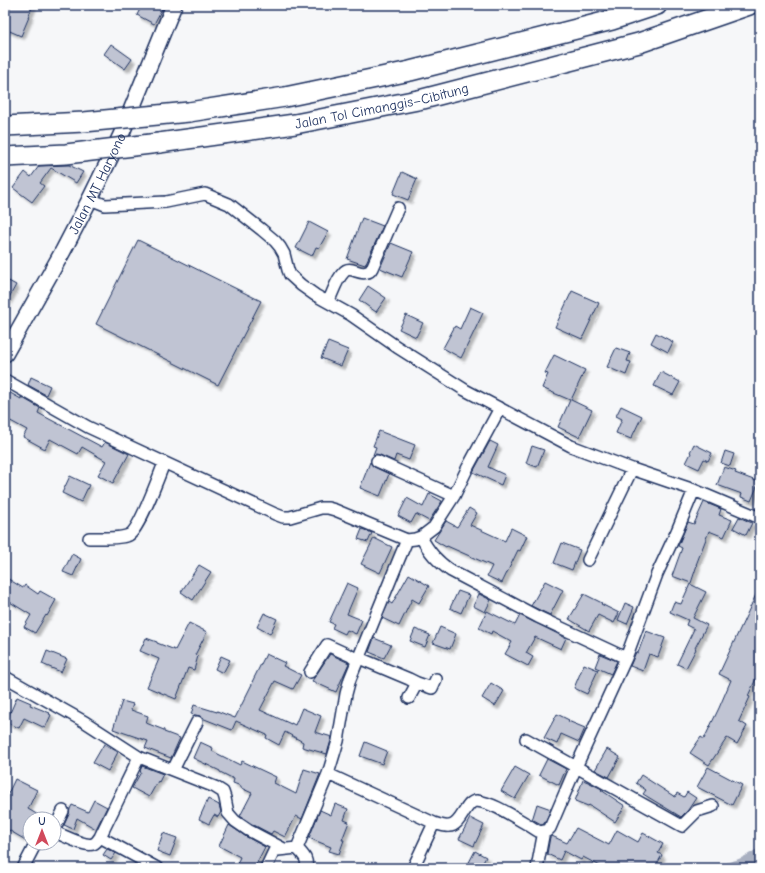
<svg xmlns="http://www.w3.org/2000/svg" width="765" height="873" viewBox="0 0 765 873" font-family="'Comic Neue',sans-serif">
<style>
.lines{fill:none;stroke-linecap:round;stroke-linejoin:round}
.canal{stroke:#a9b0c1;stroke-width:13}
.building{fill:#c0c4d3;stroke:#1b2f5e;filter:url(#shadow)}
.minor-casing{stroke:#1b2f5e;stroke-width:14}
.secondary-casing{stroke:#1b2f5e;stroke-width:18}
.motorway-casing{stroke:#1b2f5e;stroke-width:22}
.minor{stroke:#fff;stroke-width:11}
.secondary{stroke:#fff;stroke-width:15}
.motorway{stroke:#fff;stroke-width:19}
.motorway-bridge-casing{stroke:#1b2f5e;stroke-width:22;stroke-linecap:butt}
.motorway-bridge{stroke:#fff;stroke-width:19}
.labels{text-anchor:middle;stroke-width:3.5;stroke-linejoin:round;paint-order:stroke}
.street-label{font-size:14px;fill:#1b2f5e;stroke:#fff}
</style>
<defs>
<filter id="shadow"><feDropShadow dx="3.5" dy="3.5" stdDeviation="1" flood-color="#0004"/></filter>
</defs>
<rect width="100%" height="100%" fill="#f6f7f9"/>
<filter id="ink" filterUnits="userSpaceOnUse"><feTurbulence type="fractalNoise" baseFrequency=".025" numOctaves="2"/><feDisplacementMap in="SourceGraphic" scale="8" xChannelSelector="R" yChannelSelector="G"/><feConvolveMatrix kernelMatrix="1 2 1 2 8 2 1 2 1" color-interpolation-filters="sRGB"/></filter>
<g filter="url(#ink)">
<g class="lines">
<path class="canal" d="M731 868C741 867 752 860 760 855"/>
</g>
<path class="building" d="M5 5H33L28 17H29L21 36 5 29Z
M142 5H164L154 24 137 15Z
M111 44 132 59 125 69 104 54Z
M69 165 83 172 76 183 51 168 40 183 44 186 32 202 13 188 25 172 31 177 39 166Z
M402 172 417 179 408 200 393 194Z
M362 218 383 226 365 265 347 259Z
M309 222 328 232 319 248 316 247 312 256 296 248Z
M138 240 261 301 218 385 96 324Z
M391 243 413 252 402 277 380 268Z
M5 279 16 285 5 305Z
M368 286 386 298 376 312 359 300Z
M572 291 599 303 582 339 555 327Z
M470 307 483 313 472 336 461 358 443 348 455 326 460 329Z
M406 315 423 323 416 337 399 329Z
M656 333 673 342 668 352 651 343Z
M328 342 348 350 341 366 321 358Z
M616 348 630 353 627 361 631 362 626 375 607 367Z
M554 355 585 370 571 400 592 410 579 437 558 427 570 400 542 388 548 374 545 373Z
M661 372 680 382 673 395 654 386Z
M31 377 50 386 46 395 28 385Z
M5 390 21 399V397L40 408 38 413 102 447 105 442 129 454 113 483 98 475 106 461 82 447 78 454 50 439 45 449 23 437 27 430 5 418Z
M621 406 642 416 631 439 616 433 622 419 616 416Z
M379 431 415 445 409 460 396 455 394 461 380 455 376 454 373 455 376 447 373 446Z
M490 441 498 445 488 467 505 475 501 485 473 472Z
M694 444 712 453 708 461 704 459 699 469 686 463 691 453 690 452Z
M532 446 544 450 537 467 526 463Z
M725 451 734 454 730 466 721 463Z
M370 462 374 467 389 474 380 496 360 488Z
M724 467 736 471 735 473 759 482 751 501 741 497 742 494 717 485Z
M70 476 89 485 81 502 62 493Z
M429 494 442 501 429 521 416 514 411 523 398 516 407 498 423 507Z
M704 502 721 509 719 515 732 520 724 537 709 531 696 565H697L691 583 672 576 682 548 678 546 688 522 694 524Z
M469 508 477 513 470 525 505 541 511 528 527 536 520 551 518 550 502 583 487 576 492 566 447 546 446 547 434 540 446 521 457 527Z
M739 517 752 523 746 535 733 528Z
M362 529 372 533 368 542 358 539Z
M374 538 392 547 380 573 361 564Z
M562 543 580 550 572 570 554 563Z
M72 554 81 559 73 576 63 572Z
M199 565 211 572 193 600 181 592Z
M409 574 429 586 419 603 412 599 399 626 382 618 389 602 392 604Z
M5 577 23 588 25 585 38 594 40 591 56 600 47 616 46 615 35 633 24 627 31 615 5 599Z
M545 581 563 590 550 615 531 606Z
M347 583 358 588 347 614 362 620 356 634 347 630 345 634 332 628 334 624 329 622Z
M690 584 706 592 693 618 707 625 695 648 696 649 686 668 677 664 694 629 686 625 688 620 670 612 674 602 681 604Z
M760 586V670L748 696 750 697 739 721 747 726 737 744 727 738 709 765 690 753 701 737 704 739 719 708 731 680 719 674Z
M458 591 469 595 461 613 450 608Z
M479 594 491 600 485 612 473 606Z
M584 594 602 603 601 604 619 613 614 623 598 615 589 631 569 619Z
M625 603 634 607 627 624 618 620Z
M487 611 515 625 520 615 566 638 561 649 535 637 526 653 533 657 528 666 505 654 512 642 492 631 491 634 479 628Z
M264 613 277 619 270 634 257 627Z
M189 623 207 632 195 655 198 656 194 670 188 668 176 699 147 687 159 659 140 651 146 638 157 642V643L175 650Z
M440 627 456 634 450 649 433 643Z
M415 629 430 635 425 647 410 641Z
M646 631 665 638 658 657 649 654 643 671 630 666 636 652 638 653Z
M374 638 391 645 384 658 369 652Z
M47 651 67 659 61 672 42 664Z
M266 654 285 663 283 666 301 675 293 689 275 681 260 710 291 724V723L295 725 302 708 321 716 315 732 332 737 327 754 302 747 303 742 285 732 279 745 266 738 267 735 236 721 232 730 202 718 200 716 191 714 194 705 217 712V711L235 718 253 682H252Z
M330 654 349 663 336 692 312 681Z
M600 654 617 661 611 674 595 667Z
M221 656 230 660 223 673 215 669Z
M584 664 598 670 587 694 574 688Z
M491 683 504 691 495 706 482 698Z
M17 697 31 703 30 705 50 713 49 714 51 715 45 728 24 718 19 728 6 722Z
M122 701 133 704 131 710 148 716 146 723 164 730V732L180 738 171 758 145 748 148 741 113 729Z
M557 714 569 720 568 721 585 728 579 742 561 734 557 744 544 738Z
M200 742 213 748 212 751 240 765 242 761 276 777 274 783 296 794 304 769 320 774 302 819 296 816 285 837 273 831 271 834 252 824 240 816 252 793 241 788V786L233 783 234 779 220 772V771L193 758Z
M365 742 387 751 382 764 360 756Z
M104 744 118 752 108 771 93 763Z
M607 749 620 757 609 777 595 770Z
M547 759 566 769 559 785 539 775Z
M142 766 163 774 159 782 158 781 149 797 132 788 141 772 140 771Z
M515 767 529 775 515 799 501 791Z
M708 767 742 785 732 805 697 787Z
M641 775 675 797 677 793 684 797 687 792 696 798 688 810 681 817 643 794 646 790 636 783Z
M15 779 37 790 28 809 45 819H30V839L29 842 5 828V800Z
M583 780 588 782 602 789 601 790 625 806 615 822 589 805 588 806 575 801Z
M208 799 219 805 221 812 218 817 214 815 209 824 199 819Z
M94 800 107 807 96 829 77 818 73 829 64 825 69 814 70 809 72 805 88 812Z
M335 804 348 809 344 820 349 822 342 840H344L339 854 329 851 331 847 309 838 320 810 331 815Z
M537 804 551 809 544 824H541L532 819 533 817Z
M470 818 484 825 474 846 459 839Z
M229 825 245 836 265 847 254 868H235L240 857 219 846Z
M576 828 609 845 617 830 638 842 643 833 663 844 658 853 662 855 655 868H604L583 857 581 860 564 851 560 860 547 854 550 837 552 836 567 843Z
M163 833 177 838 170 856 157 851Z
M107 849 116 853 111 860 103 855Z
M475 851 486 857 480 868H466Z"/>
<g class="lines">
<defs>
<path id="minor" d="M90 199 105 205 166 202 205 194 229 204 262 230 275 241 280 247 284 254 288 270 290 275 301 285 315 295 351 315 397 347 465 390 571 446 632 469 694 490 760 518
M328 302C333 293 336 280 343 273 350 264 359 276 367 272 369 272 371 270 372 268L398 208
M5 380 88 427 275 514 283 517H290L321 508H328L335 510 407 540 415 539 421 537 434 527 454 496 468 467 500 408
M377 461 454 496
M421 537C429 552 437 561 451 571L538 617 626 658
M89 538C99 538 121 539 129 535 139 530 159 476 164 463
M588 560 632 469
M359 658 409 679 417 683 432 688 436 679
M310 672 327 645 351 656 357 661
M5 676 7 678 85 722 139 757 215 787 223 792 225 798 228 813 235 821 248 830 284 849
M409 698 417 683
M526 739 682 826 697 811 713 806
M173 770 197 722
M328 774 434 823C438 824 444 827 449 826 462 826 465 800 477 801 493 803 511 815 525 823 529 825 534 829 538 831 541 832 544 831 547 831L550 828 576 767 626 658 657 574 677 531 694 490
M54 830 63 811
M54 832C64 835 84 847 93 844 96 843 98 840 100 837L139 757
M100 837 157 868
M297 848C303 855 308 858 306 868
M23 868 36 843
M266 868 274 851 278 850 297 848 328 774 338 741 346 694 350 679 399 559 407 540
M413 868 434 823
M537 868 544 831"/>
<g id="secondary">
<path id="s1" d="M5 354 63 251 90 199 110 158 121 135 174 5"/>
</g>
<g id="motorway">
<path d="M189 112 285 97 410 71 612 20 657 5"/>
<path id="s2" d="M159 143 295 124 423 99 639 43 749 5"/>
</g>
</defs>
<use href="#minor" class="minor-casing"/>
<use href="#secondary" class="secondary-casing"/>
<use href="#motorway" class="motorway-casing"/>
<use href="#minor" class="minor"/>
<use href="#secondary" class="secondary"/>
<use href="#motorway" class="motorway"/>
<defs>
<path id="motorway-bridge" d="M5 126 84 122 189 112
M5 157 66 154 159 143"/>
</defs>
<use href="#motorway-bridge" class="motorway-bridge-casing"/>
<use href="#motorway-bridge" class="motorway-bridge"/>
</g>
</g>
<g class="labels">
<g class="street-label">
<text dy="5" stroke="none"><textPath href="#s2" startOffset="226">Jalan Tol Cimanggis–Cibitung</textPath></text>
<text dy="5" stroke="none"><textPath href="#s1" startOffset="194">Jalan MT Haryono</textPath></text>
</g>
</g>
<rect width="765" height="873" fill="none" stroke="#fff" stroke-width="20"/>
<rect x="10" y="10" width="745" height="853" fill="none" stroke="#1b2f5e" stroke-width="1.5" filter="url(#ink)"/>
<g transform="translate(42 831)"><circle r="19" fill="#ffffff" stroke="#a4acbf"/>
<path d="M0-3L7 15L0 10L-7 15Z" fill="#d1495b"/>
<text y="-6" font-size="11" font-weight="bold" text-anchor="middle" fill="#1b2f5e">U</text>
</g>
</svg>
